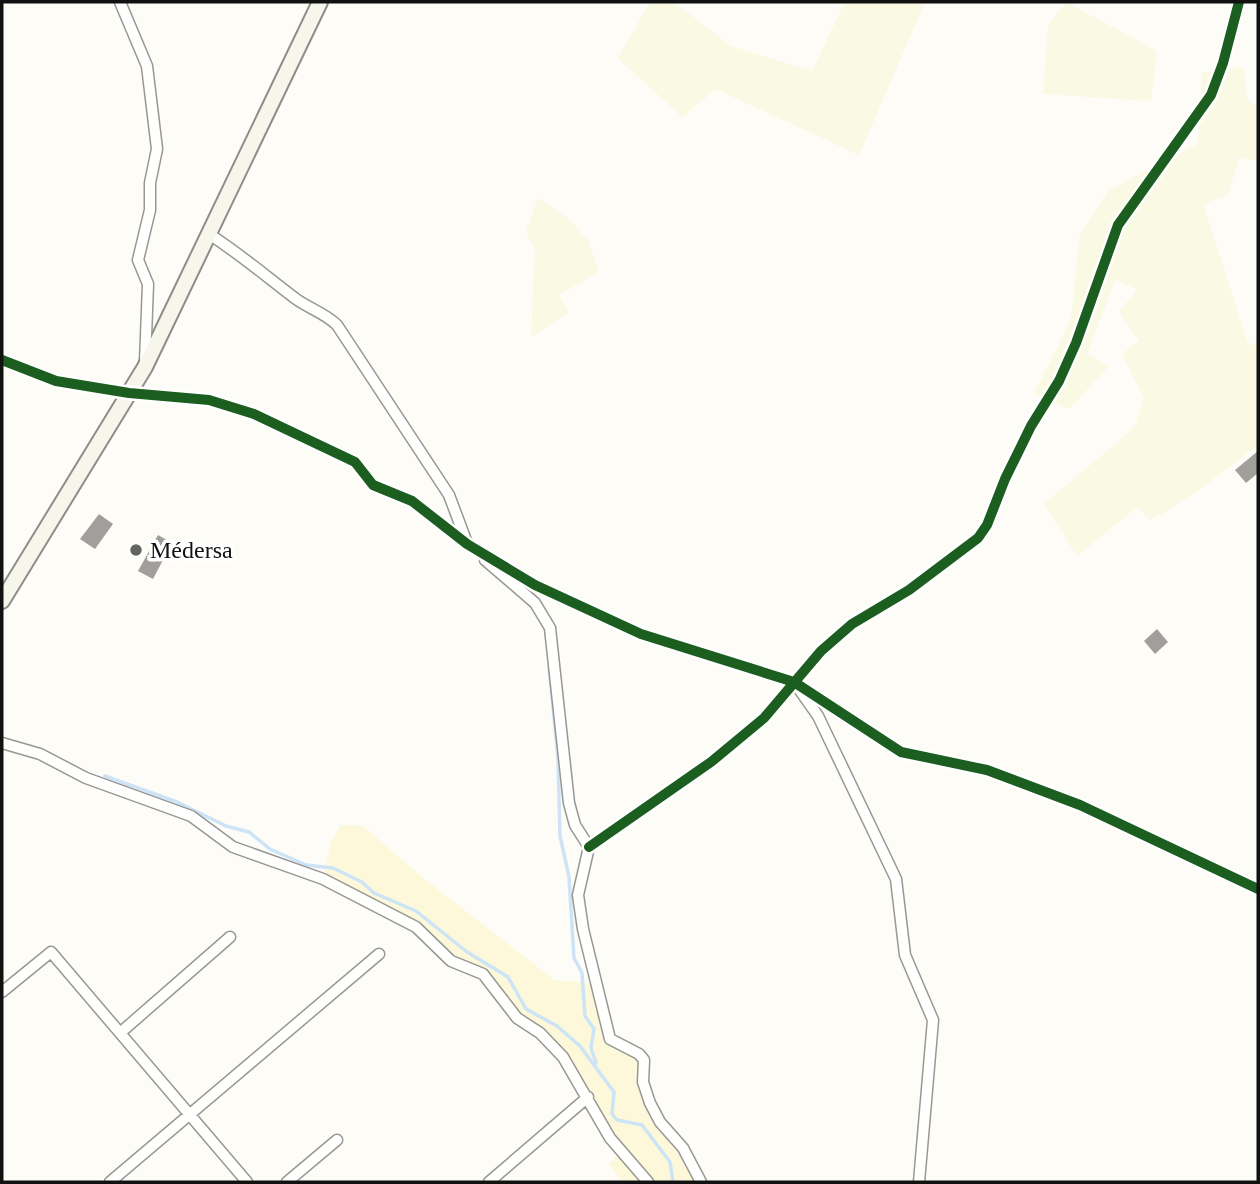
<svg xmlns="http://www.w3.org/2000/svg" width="1260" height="1184" viewBox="0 0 1260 1184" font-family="'Times New Roman',serif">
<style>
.farmland{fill:#f9f9e4}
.sand{fill:#fcf8d9}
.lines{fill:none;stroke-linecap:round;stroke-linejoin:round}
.stream{stroke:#cde4f7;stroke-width:3.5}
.building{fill:#a19f9c}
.street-casing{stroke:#979795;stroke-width:13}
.secondary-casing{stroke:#8e8d8b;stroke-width:18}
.street{stroke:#fffffe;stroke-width:10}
.secondary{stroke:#f6f6eb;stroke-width:14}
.cycleway-casing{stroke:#fff;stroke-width:15}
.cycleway{stroke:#1b5e20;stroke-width:10}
.poi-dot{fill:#646362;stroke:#fff;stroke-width:2.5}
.labels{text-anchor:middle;stroke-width:7;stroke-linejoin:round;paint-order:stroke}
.poi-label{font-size:24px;fill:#111;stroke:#fff;text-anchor:start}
</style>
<rect width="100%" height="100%" fill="#fdfcf7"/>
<path class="farmland" d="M650 2H674L731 46 812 71 845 2H925L859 155 716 89 682 117 618 58Z
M1066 2 1157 51 1151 101 1043 94 1048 26Z
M1244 67 1247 99 1258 108V160L1239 158 1228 195 1203 204 1249 346 1258 342V445L1192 495 1151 520 1137 507 1077 556 1044 504 1134 428 1144 398 1122 354 1139 341 1119 312 1137 289 1115 280 1087 355 1109 366 1069 409 1034 394 1071 320 1080 234 1108 191 1198 144 1202 73Z
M541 198 571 221 588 241 599 272 559 295 569 313 531 337 535 249 526 232 536 203Z"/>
<path class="sand" d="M341 825 363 826 422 877 554 980 595 984 610 1039 639 1054 650 1103 701 1182H622L609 1164 622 1152 563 1057 517 1018 493 983 451 961 416 927 323 879 331 842Z"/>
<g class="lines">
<path class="stream" d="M549 667 558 757 560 836 569 877 574 958 582 973 585 1016 594 1029 591 1048 596 1063
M105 776 177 802 226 826 249 832 270 849 306 865 333 868 362 882 374 893 416 911 467 952 508 977 526 1009 557 1026 580 1046 614 1092 612 1114 617 1120 642 1125 670 1162 673 1182"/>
</g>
<path class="building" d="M1258 451V473L1246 483 1235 470Z
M99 514 113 524 95 549 80 539Z
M158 535 172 543 153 579 138 571Z
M1157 629 1168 642 1155 654 1144 641Z"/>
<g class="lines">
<defs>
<path id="street" d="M120 2 147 66 157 149 150 183V210L138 260 148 284 145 362
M209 234C240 254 267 277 296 299 310 309 325 313 337 325L449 495 467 543
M2 360 56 381 129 393 209 400 254 414 355 462 373 485 412 501 467 544 535 585 641 634 794 682 901 752 987 770 1080 805 1258 889
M485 560 535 603 550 628 569 803 575 825 589 847 578 895 583 929 610 1039 639 1054 644 1060 643 1082 650 1103 660 1122 683 1148 701 1182
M799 689 818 716 896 879 905 955 933 1020 919 1182
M2 743 40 754 86 778 191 816 233 847 323 879 416 927 451 961 483 974 517 1018 540 1033 563 1057 610 1138 648 1182
M589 847 711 762 764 718 821 651 852 624 909 590 978 538 987 525 1005 479 1031 426 1059 381 1076 343 1118 225 1211 95 1223 63 1239 2
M2 992 51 952 247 1182
M120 1033 230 937
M110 1182 379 954
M287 1182 337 1140
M489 1182 588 1097"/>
<path id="secondary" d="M2 601 145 367 320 2"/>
</defs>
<use href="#street" class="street-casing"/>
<use href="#secondary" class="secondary-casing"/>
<use href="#street" class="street"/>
<use href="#secondary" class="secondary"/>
<defs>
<path id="cycleway" d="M2 360 56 381 129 393 209 400 254 414 355 462 373 485 412 501 467 544 535 585 641 634 794 682 901 752 987 770 1080 805 1258 889
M589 847 711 762 764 718 821 651 852 624 909 590 978 538 987 525 1005 479 1031 426 1059 381 1076 343 1118 225 1211 95 1223 63 1239 2"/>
</defs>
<use href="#cycleway" class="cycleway-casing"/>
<use href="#cycleway" class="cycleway"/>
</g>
<circle class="poi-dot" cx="136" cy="550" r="7"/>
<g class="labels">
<g class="poi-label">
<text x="150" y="558">Médersa</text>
</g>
</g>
<rect width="1260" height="1184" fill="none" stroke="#111111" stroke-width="7"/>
</svg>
